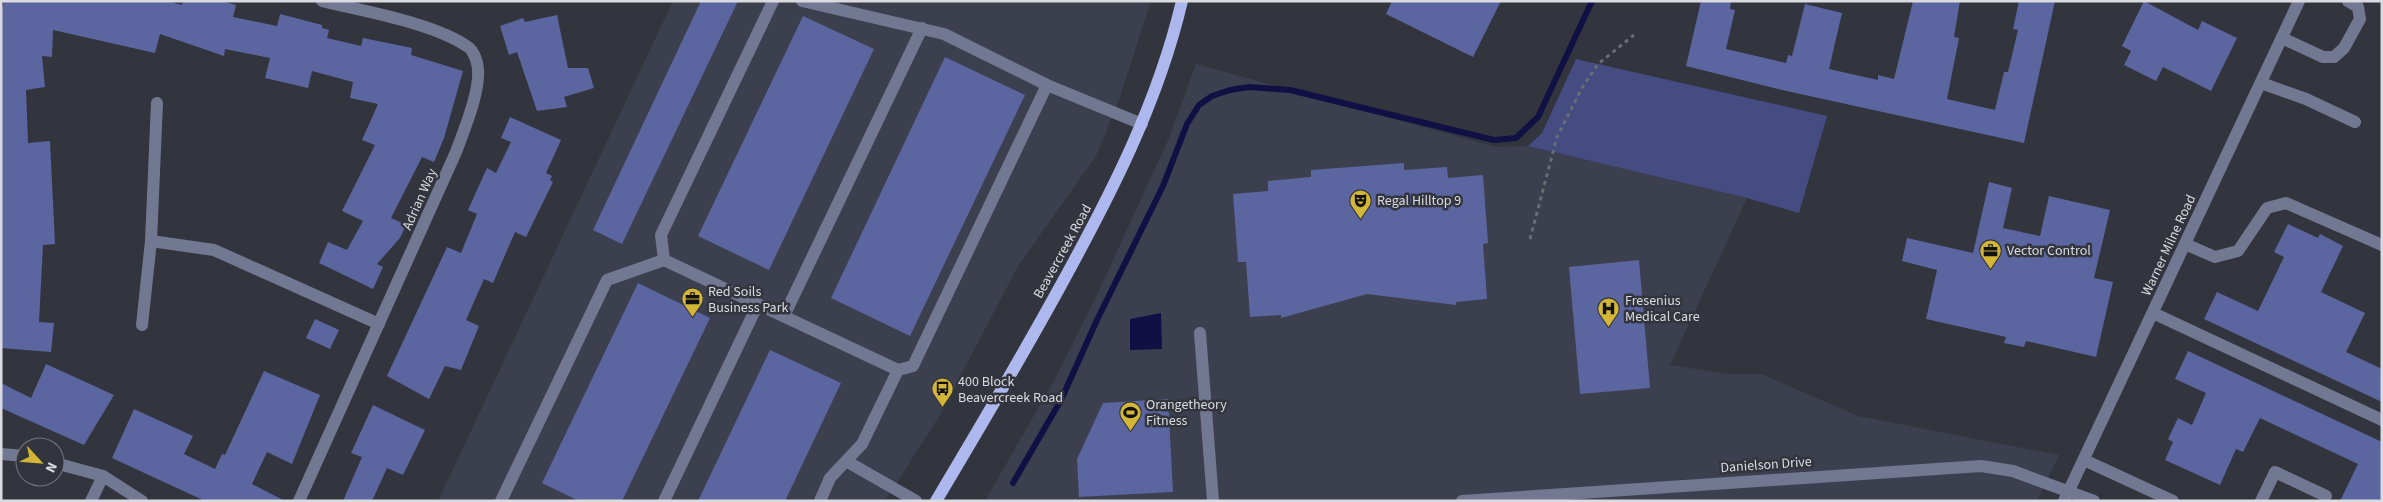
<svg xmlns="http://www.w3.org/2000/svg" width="2383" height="502" viewBox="0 0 2383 502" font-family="'Source Sans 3',sans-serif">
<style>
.built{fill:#3c3f4d}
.green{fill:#444c82}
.water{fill:#111044}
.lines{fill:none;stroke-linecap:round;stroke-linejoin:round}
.stream{stroke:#111044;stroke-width:6}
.building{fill:#5b659f}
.path{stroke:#6a6c74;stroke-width:3;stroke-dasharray:4 4;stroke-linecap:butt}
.minor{stroke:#727892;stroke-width:12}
.major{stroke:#adb8ef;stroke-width:12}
.labels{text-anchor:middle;stroke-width:5;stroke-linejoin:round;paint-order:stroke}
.street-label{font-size:14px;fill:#dadbe1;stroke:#33353e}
.poi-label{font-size:14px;fill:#dadbe1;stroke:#33353e;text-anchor:start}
</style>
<rect width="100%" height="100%" fill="#33353e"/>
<path class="built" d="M673 1H1151L1119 100 1096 156 1018 266 940 415 885 501H438Z
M1196 64 1496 147 1528 146 1747 198 1670 365 1729 374H1761L1858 416 2059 455 2037 501H985L1056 377 1097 295 1169 138Z"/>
<path class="green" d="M1576 59 1827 116 1799 213 1747 198 1528 146 1542 133Z"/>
<path class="water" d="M1161 313 1162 349 1130 350V319Z"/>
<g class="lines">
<path class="stream" d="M1013 483 1061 400 1097 320 1163 186 1187 124 1199 105 1212 96 1230 90 1249 87 1290 90 1494 140 1516 138 1538 117 1592 1"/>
</g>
<path class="building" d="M4 1H167L182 5 183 1H221L236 5 233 17 277 26 280 14 322 25V28L329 30 327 38 361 46 363 38 412 48 411 55 463 71 444 138 434 162 422 157 391 218 406 225 400 238 377 264 383 267 373 289 319 263 328 242 347 250 363 221 342 211 375 145 362 140 378 104 350 98 353 82 312 71 308 88 265 78 270 58 225 49 224 56 160 34 155 53 53 30 52 57 42 56 45 87 26 90 28 143 50 141 55 244 43 245 39 322 54 323 51 352 1 348V15Z
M701 1H738L622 244 593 230Z
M1392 1H1501L1473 57 1386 14Z
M1701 1H1731L1730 9 1735 10 1726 49 1786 63 1788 55 1792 56 1805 4 1842 13 1829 69 1878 80V75L1894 79 1913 1H1960L1954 37 1959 38 1947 99 1995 110 2004 72H2008L2018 30 2013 29 2019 1H2055L2024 143 1782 90 1686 66Z
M2144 1 2198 30 2202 21 2237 38 2211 91 2163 67 2156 81 2124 65 2131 51 2122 46Z
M557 15 568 68H588L594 88 564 97 567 107 537 111 517 52 509 55 500 26 523 18 525 22Z
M803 16 874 49 769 270 698 236Z
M945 57 1025 95 910 336 831 298Z
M510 117 561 140 546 173 552 176 550 180 553 182 526 237 515 232 493 283 484 279 466 320 479 326 461 370 445 366 429 399 387 376 447 247 461 253 477 214 468 210 487 168 496 173 511 142 501 138Z
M1404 163V170L1447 167 1448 178 1483 175 1488 243 1483 244 1487 299 1456 302V305L1367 294 1281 318V315L1250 317 1246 262H1238L1233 194 1268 191V181L1311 177V170Z
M1989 182 2012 188 2003 228 2040 236 2049 196 2110 210 2094 278 2113 282 2096 357 2026 341 2024 347 2004 343 2006 337 1926 319 1937 270 1902 261 1907 238 1973 253Z
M2288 224 2318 238 2320 234 2343 246 2321 292 2365 313 2346 352 2382 369V402L2204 319 2217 292 2258 311 2284 257 2274 252Z
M1639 260 1650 388 1580 394 1569 267Z
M638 283 710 318 622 501H579L542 483Z
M315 319 339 330 330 349 306 338Z
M770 350 841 383 785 501H698Z
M2188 351 2382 442V501H2340L2358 464 2260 418 2243 452 2236 449 2220 485 2165 460 2173 442 2168 439 2178 418 2192 425 2206 393 2175 379Z
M46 364 114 395 84 445 1 408V383L31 398Z
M264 371 320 395 292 464 267 452 252 484 285 501H205L112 458 134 409 193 436 184 454 215 469 222 454 225 455Z
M1168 399 1173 492 1079 497 1077 459 1103 403Z
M373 405 425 430 403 475 387 468 372 501H343L362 457 351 453Z"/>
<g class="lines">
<path class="path" d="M1530 239 1557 137 1582 88 1598 64 1634 35"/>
<path class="minor" d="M802 1 944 34 1047 85 1142 124
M2282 38 2323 57H2334L2344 48 2360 19 2358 7 2348 1
M2261 83 2306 99 2355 122
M151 241 157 103
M2185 244 2215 257 2238 251 2267 208 2286 203 2382 245
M664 260 661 235 773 1
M2153 313 2382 420
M784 316 922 28
M142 325 151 241 214 250 379 324
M1200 333 1213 501
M1 454 25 456
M2084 460 2173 501
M846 461 916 501
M55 463 103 476 142 501
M91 501 103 476
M299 501 456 152C464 130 483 86 477 63 476 58 472 49 468 47 435 23 362 11 322 1
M501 501 607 280 664 260 898 370 913 366 1047 85
M664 501 758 304
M820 501 830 478 862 444 898 370
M1462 501 1981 466 2013 471 2094 501
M2064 501 2299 1
M2261 501 2275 472 2326 496"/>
<path class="major" d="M936 501C979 429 1021 358 1061 285 1111 194 1158 103 1182 1"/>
</g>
<defs>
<symbol id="theatre-pin" viewBox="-11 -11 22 30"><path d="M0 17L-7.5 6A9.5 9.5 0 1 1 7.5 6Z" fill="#d3b635" stroke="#33353e"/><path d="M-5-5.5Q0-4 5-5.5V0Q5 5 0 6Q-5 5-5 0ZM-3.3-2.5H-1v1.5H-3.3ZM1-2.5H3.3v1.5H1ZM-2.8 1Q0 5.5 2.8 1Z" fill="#111"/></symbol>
<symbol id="office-pin" viewBox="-11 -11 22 30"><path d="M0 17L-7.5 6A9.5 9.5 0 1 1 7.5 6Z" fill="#d3b635" stroke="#33353e"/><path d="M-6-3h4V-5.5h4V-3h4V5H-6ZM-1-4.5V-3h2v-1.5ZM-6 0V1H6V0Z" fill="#111"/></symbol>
<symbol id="hospital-pin" viewBox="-11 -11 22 30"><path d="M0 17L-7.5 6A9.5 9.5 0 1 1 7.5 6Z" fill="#d3b635" stroke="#33353e"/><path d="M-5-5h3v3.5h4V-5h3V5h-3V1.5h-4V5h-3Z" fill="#111"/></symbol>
<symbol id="bus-pin" viewBox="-11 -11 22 30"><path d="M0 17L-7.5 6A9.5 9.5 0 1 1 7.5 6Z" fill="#d3b635" stroke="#33353e"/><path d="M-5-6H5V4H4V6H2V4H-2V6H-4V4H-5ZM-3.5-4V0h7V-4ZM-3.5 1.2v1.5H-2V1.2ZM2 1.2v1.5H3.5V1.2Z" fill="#111"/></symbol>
<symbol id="stadium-pin" viewBox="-11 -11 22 30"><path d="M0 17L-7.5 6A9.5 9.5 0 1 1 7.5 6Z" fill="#d3b635" stroke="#33353e"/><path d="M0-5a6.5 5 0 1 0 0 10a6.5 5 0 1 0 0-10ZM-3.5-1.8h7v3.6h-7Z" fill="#111"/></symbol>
</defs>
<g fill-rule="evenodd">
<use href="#theatre-pin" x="1348" y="188" width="25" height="34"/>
<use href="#office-pin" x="1978" y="238" width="25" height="34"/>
<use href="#office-pin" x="680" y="286" width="25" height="34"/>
<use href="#hospital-pin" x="1596" y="296" width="25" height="34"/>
<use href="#bus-pin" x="930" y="376" width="25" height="34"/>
<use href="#stadium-pin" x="1118" y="400" width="25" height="34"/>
</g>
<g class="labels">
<g class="street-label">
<text transform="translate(419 199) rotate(-66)" y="5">Adrian Way</text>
<text transform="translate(2168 245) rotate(-65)" y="5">Warner Milne Road</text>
<text transform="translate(1062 251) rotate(-61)" y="5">Beavercreek Road</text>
<text transform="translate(1766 464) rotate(-4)" y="5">Danielson Drive</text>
</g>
<g class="poi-label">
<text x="1377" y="205">Regal Hilltop 9</text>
<text x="2007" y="255">Vector Control</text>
<text x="708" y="296">Red Soils<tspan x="708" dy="16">Business Park</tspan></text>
<text x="1625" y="305">Fresenius<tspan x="1625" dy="16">Medical Care</tspan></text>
<text x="958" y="386">400 Block<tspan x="958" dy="16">Beavercreek Road</tspan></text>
<text x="1146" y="409">Orangetheory<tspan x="1146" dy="16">Fitness</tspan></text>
</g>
</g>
<rect width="2383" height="502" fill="none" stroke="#dadbe1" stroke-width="5"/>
<g transform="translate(40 462) rotate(116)"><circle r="24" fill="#33353e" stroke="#76777f"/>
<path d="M0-4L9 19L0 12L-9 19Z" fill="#d3b635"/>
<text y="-8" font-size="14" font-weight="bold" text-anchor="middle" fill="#dadbe1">N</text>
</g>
</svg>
